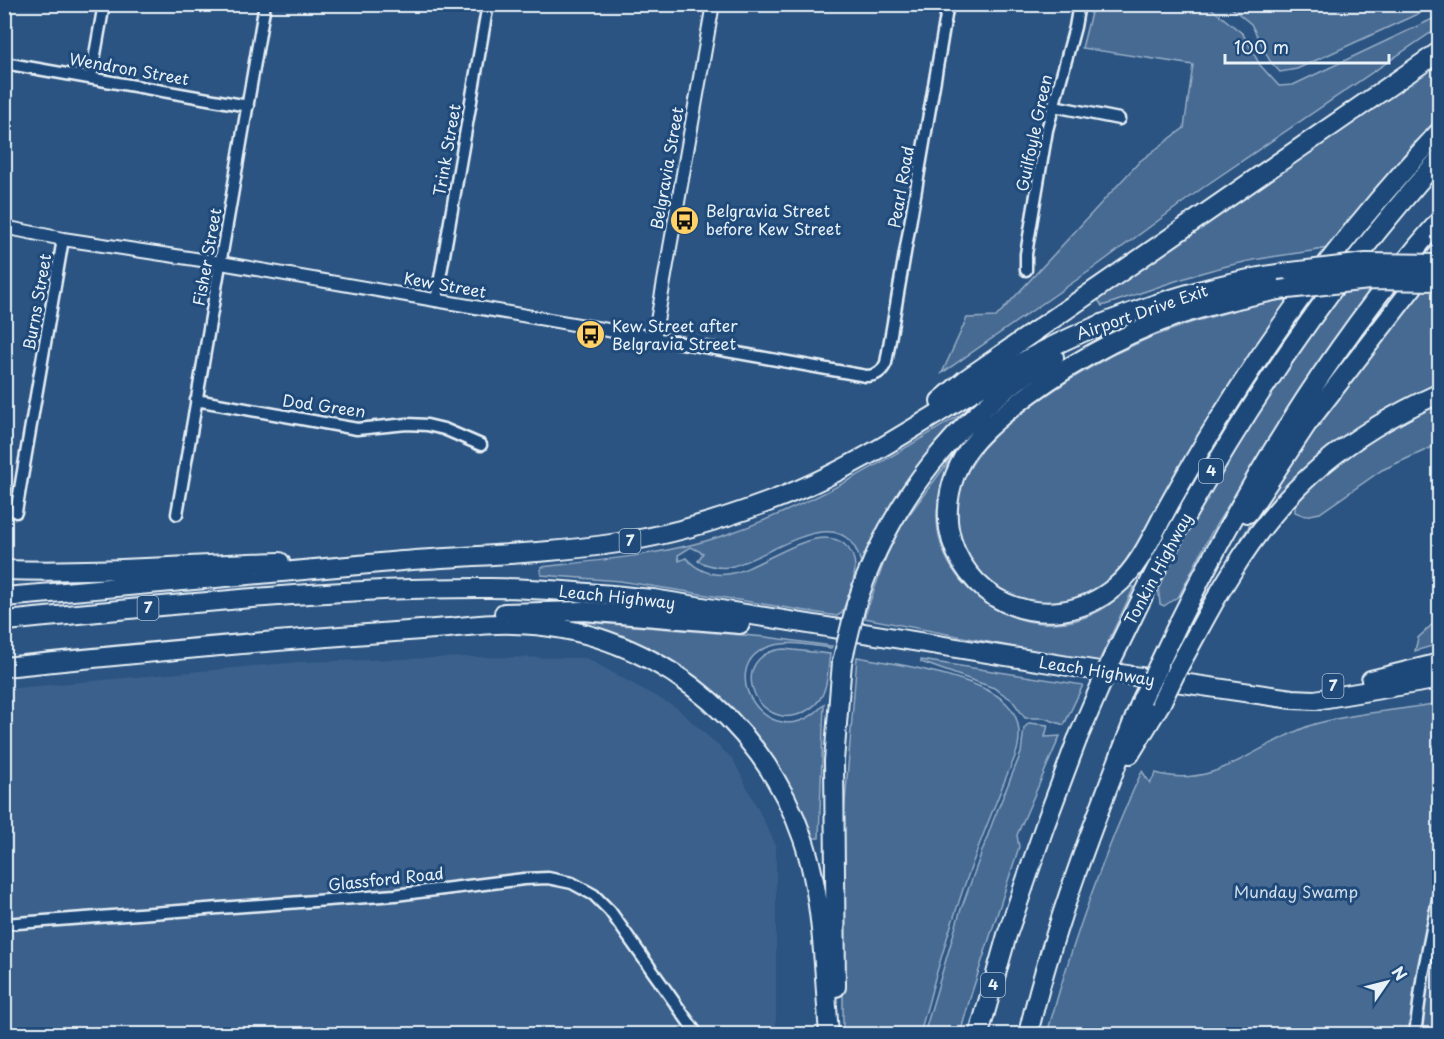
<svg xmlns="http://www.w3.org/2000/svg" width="1444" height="1039" viewBox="0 0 1444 1039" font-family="'Playpen Sans',sans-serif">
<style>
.built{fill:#3a608b}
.green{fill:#476b93;stroke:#98aec6;stroke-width:1.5}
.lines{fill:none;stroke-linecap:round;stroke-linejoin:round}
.minor-casing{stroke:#e8f1f8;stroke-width:15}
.tertiary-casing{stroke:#e8f1f8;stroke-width:16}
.motorway-casing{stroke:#e8f1f8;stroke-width:22}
.minor{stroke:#1f4a7a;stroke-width:10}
.tertiary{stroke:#1f4a7a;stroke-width:12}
.motorway{stroke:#1f4a7a;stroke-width:18}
.motorway-bridge-casing{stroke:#e8f1f8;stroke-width:22;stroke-linecap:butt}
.motorway-bridge{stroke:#1f4a7a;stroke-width:18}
.labels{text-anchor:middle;stroke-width:6;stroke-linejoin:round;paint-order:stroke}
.shield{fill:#1f4a7a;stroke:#acbfd2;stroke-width:1.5}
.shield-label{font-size:15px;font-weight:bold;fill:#e8f1f8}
.street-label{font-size:16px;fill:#e8f1f8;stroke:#1f4a7a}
.poi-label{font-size:16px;fill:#e8f1f8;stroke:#1f4a7a;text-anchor:start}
.park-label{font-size:16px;fill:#d0dde9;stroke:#1f4a7a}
</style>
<rect width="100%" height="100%" fill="#2b5482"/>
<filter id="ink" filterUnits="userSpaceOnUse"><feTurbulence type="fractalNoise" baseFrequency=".0167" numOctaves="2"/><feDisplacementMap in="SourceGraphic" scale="12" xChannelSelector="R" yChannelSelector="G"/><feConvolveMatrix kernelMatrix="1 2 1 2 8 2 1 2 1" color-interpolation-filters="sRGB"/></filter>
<g filter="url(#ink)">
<path class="built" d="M468 657 586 658 677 708 733 759 776 845V1034H5V689L299 662Z"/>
<path class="green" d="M1093 5H1207L1243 34 1260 65 1279 86 1293 85 1439 16V27L1208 184 1091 270 942 373 967 318 996 317 1140 161 1184 128 1193 65 1082 48Z
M1228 5H1437L1297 69 1280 72 1270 61 1251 24Z
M1439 63V117L1412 145 1328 248C1298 254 1269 256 1240 263 1193 273 1148 291 1102 306L1097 298Z
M1374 288 1271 437 1211 533 1179 596 1164 606 1160 604 1158 586 1222 469 1255 417 1342 290Z
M1419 288 1439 289V385L1401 402 1246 541 1241 539 1290 462 1334 406 1335 397Z
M1291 297 1230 385 1191 447 1138 542 1115 577 1092 596 1042 606 1009 597 974 571 954 530 957 487 982 449 1002 429 1038 401 1071 379 1110 356 1149 338 1190 323 1270 300Z
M1439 403V444L1382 470 1320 513 1305 516 1295 512V501L1348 454 1381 432Z
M971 408 862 569C849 493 774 555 733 566 721 570 709 566 698 561L703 553 691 547 678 555 679 561 686 558C697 570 712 576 728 574 760 570 815 521 844 544 866 562 849 592 842 613L837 616 620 581 541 575V567C603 560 666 555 725 535 816 504 890 458 971 408Z
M952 457 954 459C946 477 937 495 937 515 936 594 1030 649 1099 611 1111 605 1120 595 1129 585L1134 587 1098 663 864 618 886 557 902 524Z
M1439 618V644L1415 651 1418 638Z
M586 622 766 637 832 646 831 648C813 646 789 640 771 646 709 665 772 763 824 704L819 838H809L740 721 585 628Z
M784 649 830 654C828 668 828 687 820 699 815 706 806 712 797 715 753 727 727 654 784 649Z
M857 657C893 663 983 677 1007 704 1018 715 1021 731 1018 746 1016 758 1009 769 1005 780 996 802 987 825 978 848 955 909 936 971 920 1034H843V827Z
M921 660 1083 685 1064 725 1044 718H1025L1012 700 994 688 921 662Z
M1433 704 1437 719H1440L1439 1034H1047C1072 943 1102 857 1142 771L1150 783 1156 773C1217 791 1259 741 1315 724 1353 713 1394 711 1433 704Z
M1029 723 1048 725 1045 737 1060 736 1017 835 1019 847 971 995 960 1034H924L960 912 993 821 1021 753 1024 728Z"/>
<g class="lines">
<defs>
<path id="minor" d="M4 63 248 106
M91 77 104 4
M1054 106 1119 119
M1026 270V254L1047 130 1075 27 1079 4
M436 301 488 4
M654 338 866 376C876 376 882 372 886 363L948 4
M196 400 357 429 407 424 427 425 444 429 481 445
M16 512 63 239
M177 514 265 4
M4 924 395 895 524 879 548 878 572 883 594 895 610 911 697 1034
M1415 1034 1423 974 1440 889"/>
<path id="tertiary" d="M4 227 63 239 221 263 654 338 713 4"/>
<path id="motorway" d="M1279 290C1243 297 1208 305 1173 317 1113 338 1058 371 1009 410 992 424 974 439 963 458 951 479 945 505 949 529 954 560 977 590 1006 603 1043 619 1084 613 1115 587 1141 566 1155 529 1171 501 1191 465 1212 430 1234 396 1294 301 1363 213 1440 131
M940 401 966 379 1440 51
M1248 513 1307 424 1440 252
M4 570C97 573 188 565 280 562
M4 597C137 586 270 573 402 561 474 555 547 554 618 543 670 535 720 520 768 502 857 470 936 412 1017 365 1096 320 1201 284 1291 272
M856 605C889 502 960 411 1054 357
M504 613 584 611 740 624
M4 621C166 606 327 587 490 588 544 588 599 594 653 599L1093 670 1292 699 1315 700 1440 679
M1112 659C1130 624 1146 588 1165 553 1242 412 1332 278 1440 158
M1158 666C1233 505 1323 354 1440 220
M4 667C112 656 219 645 327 637 367 634 407 631 448 628 469 626 492 623 513 624 645 626 761 716 803 839 823 896 824 974 829 1034
M1178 668C1196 636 1212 603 1232 572 1285 486 1347 435 1440 393
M1371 680 1440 663
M1130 754 1161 703
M836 987 834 761 842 662
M979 1034 1007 935 1045 825 1077 740
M1028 1034C1055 920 1099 809 1142 699"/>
</defs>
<use href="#minor" class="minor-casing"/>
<use href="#tertiary" class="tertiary-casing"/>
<use href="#motorway" class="motorway-casing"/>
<use href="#minor" class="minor"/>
<use href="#tertiary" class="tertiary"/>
<use href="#motorway" class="motorway"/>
<defs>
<path id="motorway-bridge" d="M1291 272 1366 263 1440 264
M1279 290 1369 280 1440 281
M842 662 856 605
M1142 699 1158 666
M1161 703 1178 668
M1077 740 1112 659"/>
</defs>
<use href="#motorway-bridge" class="motorway-bridge-casing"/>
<use href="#motorway-bridge" class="motorway-bridge"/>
</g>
</g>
<defs>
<symbol id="bus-disc" viewBox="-11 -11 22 22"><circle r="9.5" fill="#ffd166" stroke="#1f4a7a"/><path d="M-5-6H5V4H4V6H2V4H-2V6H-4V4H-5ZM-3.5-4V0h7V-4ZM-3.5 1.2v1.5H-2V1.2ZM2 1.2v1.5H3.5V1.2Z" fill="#111"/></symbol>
</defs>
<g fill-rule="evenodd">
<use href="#bus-disc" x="668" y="204" width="33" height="33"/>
<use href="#bus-disc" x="574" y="318" width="33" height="33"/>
</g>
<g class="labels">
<g class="shield">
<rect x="1199" y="459" width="24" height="24" rx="4.5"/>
<rect x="619.5" y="529" width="21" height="24" rx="4.5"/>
<rect x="137.5" y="596" width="21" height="24" rx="4.5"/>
<rect x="1322.5" y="674" width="21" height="24" rx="4.5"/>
<rect x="981" y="973" width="24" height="24" rx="4.5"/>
</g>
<g class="shield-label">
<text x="1211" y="476">4</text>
<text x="630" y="546">7</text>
<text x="148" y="613">7</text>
<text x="1333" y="691">7</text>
<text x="993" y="990">4</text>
</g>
<g class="street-label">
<text transform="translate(129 69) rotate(10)" y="6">Wendron Street</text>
<text transform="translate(1034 133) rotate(-78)" y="6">Guilfoyle Green</text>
<text transform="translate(447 150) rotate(-80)" y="6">Trink Street</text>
<text transform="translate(667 168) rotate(-80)" y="6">Belgravia Street</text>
<text transform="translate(901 187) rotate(-80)" y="6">Pearl Road</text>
<text transform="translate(207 257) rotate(-80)" y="6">Fisher Street</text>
<text transform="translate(445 285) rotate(10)" y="6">Kew Street</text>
<text transform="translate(37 302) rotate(-80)" y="6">Burns Street</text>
<text transform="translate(1142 312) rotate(-19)" y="6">Airport Drive Exit</text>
<text transform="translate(324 406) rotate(8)" y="6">Dod Green</text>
<text transform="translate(1158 569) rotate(-62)" y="6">Tonkin Highway</text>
<text transform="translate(617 597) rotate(6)" y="6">Leach Highway</text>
<text transform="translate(1097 671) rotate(9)" y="6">Leach Highway</text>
<text transform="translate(386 879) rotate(-6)" y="6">Glassford Road</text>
</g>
<g class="poi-label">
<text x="706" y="217">Belgravia Street<tspan x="706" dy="18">before Kew Street</tspan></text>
<text x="612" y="332">Kew Street after<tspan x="612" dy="18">Belgravia Street</tspan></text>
</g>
<g class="park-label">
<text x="1296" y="898">Munday Swamp</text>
</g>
</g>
<rect width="1444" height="1039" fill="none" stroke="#1f4a7a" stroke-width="24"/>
<rect x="12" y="12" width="1420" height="1015" fill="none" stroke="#e8f1f8" stroke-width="2" filter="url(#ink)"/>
<g transform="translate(1387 982) rotate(55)" stroke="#1f4a7a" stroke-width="4.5" paint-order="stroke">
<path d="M0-4.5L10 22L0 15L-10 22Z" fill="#e8f1f8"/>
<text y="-9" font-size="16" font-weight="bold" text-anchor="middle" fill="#e8f1f8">N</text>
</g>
<path d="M1225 54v9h164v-9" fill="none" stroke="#e8f1f8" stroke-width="3"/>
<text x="1234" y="54" font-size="18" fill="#e8f1f8" stroke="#1f4a7a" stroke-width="4.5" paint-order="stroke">100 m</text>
</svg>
